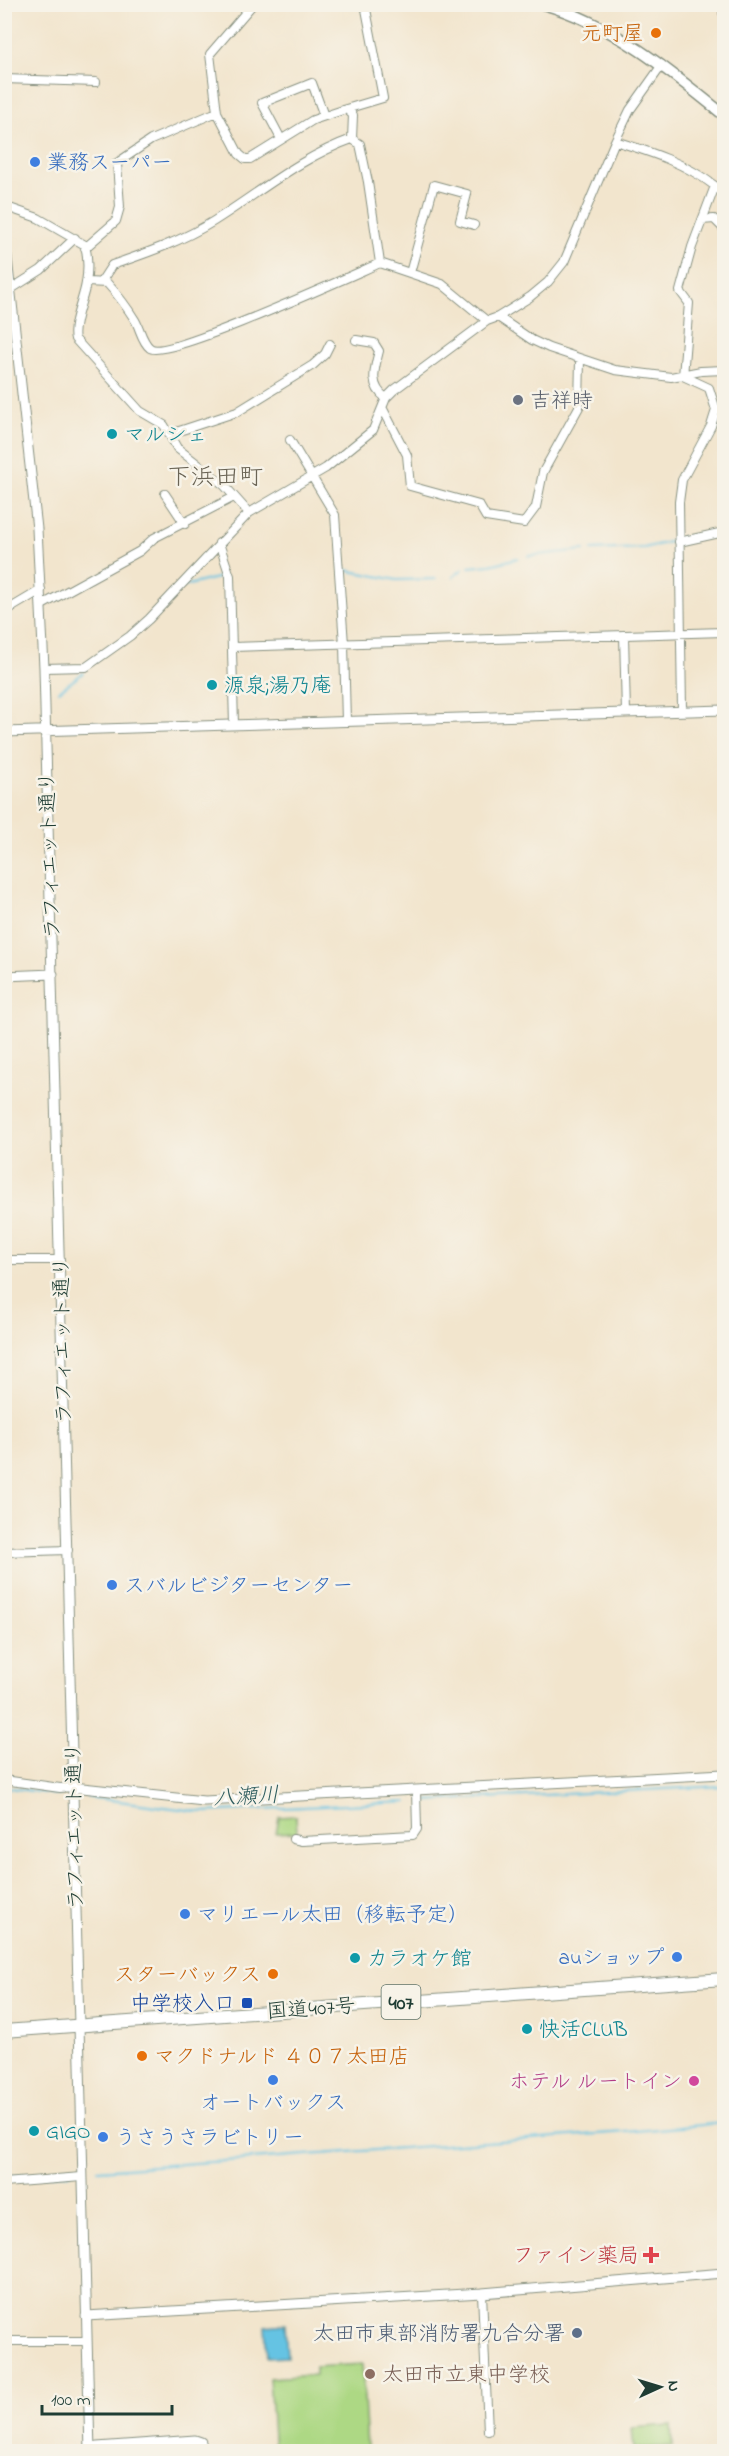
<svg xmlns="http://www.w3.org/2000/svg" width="729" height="2456" viewBox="0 0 729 2456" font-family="'Indie Flower','Klee One',sans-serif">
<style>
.green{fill:#add884;stroke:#668a5c;stroke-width:1.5}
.water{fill:#65c3e3;stroke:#42808c;stroke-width:1.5}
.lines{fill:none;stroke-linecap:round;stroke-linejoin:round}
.stream{stroke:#65c3e3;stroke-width:2}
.minor-casing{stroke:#889180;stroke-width:10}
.tertiary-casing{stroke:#889180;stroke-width:11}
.secondary-casing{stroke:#889180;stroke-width:13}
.trunk-casing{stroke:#889180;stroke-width:14}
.minor{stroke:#fff;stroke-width:8}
.tertiary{stroke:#fff;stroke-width:9}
.secondary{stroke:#fff;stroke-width:10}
.trunk{stroke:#fff;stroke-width:12}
.food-dot{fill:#e8710a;stroke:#f7f3e8;stroke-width:2}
.shop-dot{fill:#3f7fe0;stroke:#f7f3e8;stroke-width:2}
.worship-dot{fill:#6b7280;stroke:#f7f3e8;stroke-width:2}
.culture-dot{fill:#0f9aa8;stroke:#f7f3e8;stroke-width:2}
.transit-dot{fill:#1a4fb4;stroke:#f7f3e8;stroke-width:2}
.hotel-dot{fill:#d1479c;stroke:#f7f3e8;stroke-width:2}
.health-dot{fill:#e0444e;stroke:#f7f3e8;stroke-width:2}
.service-dot{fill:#5c6f8a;stroke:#f7f3e8;stroke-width:2}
.education-dot{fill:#8d6e63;stroke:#f7f3e8;stroke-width:2}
.labels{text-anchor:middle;stroke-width:5;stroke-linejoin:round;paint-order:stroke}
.shield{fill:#f7f3e8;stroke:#60746a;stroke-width:1.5}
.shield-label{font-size:20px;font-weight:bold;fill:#1f3d34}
.food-label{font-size:21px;fill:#c56008;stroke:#f7f3e8;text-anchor:end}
.shop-label{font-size:21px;fill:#366cbe;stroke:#f7f3e8;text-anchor:start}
.worship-label{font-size:21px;fill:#5b616d;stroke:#f7f3e8;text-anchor:start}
.culture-label{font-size:21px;fill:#0d838f;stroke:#f7f3e8;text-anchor:start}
.street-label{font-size:21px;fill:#1f3d34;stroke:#f7f3e8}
.transit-label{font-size:21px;fill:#164399;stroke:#f7f3e8;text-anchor:end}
.hotel-label{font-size:21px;fill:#b23c85;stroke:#f7f3e8;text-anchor:end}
.health-label{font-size:21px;fill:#be3a42;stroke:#f7f3e8;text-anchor:end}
.service-label{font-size:21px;fill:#4e5e75;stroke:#f7f3e8;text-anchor:end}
.education-label{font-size:21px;fill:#785e54;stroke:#f7f3e8;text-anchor:start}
.water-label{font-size:22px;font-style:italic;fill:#305e60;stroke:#f7f3e8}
.quarter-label{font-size:24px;fill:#6a6455;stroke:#f7f3e8}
</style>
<rect width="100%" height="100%" fill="#f7f3e8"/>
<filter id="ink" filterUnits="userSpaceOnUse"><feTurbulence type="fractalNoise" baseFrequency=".0167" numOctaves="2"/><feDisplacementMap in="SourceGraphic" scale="12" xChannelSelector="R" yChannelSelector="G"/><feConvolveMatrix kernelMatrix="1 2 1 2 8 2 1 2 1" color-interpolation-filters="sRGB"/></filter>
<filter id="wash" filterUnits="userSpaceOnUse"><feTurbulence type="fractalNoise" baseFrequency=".008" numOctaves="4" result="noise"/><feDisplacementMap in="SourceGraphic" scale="24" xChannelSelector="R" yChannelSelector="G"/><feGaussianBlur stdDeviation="1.35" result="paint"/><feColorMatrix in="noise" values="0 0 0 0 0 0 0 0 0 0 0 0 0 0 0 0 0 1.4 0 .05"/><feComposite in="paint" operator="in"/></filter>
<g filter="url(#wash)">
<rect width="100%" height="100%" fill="#f2e5cd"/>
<path class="green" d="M296 1816 297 1832 276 1833 279 1817Z
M362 2364 367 2448 320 2452 274 2451 269 2378 315 2375V2367Z
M671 2425 672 2446 634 2449 632 2428Z"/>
<path class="water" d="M285 2324 287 2357 267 2358 265 2326Z"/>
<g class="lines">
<path class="stream" d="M723 517 724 516
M592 550 644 548 673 541
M528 556 584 550
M469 567 490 565 518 558
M345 570 397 580 436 579
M453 577 463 569
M184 586 221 577
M59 691 83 673
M4 1787 60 1795
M87 1797 203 1812 407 1802
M424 1801 724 1786
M98 2170 625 2132 724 2123
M4 2177 71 2173"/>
</g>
</g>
<g filter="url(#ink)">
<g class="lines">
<defs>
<path id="minor" d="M253 4 210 54 217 112 239 154 245 159H250L313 120 346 109 353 115 352 139
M723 13H724
M4 79 96 82
M346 109 383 98 365 4
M281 139 262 103 312 83 324 116
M615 141C651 152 685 163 715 186L692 247 680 291 689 303 683 376
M4 206 38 218 85 245C88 257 88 271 86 283 84 298 71 326 75 339L140 411 164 425 177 448 224 485 249 513
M702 220 714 219 724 229
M85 248 116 221 120 207 117 163 151 140 217 112
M410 273 434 185 467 194 460 221 474 225
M87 282 107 283C117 294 127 307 135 320 140 328 142 342 150 348 166 360 352 275 380 263L442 284 487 321
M101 282 112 265C147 253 182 241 214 221 259 193 301 157 352 139L360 144 368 182 380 263
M11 289 41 270 75 238
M498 317 532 340 549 348 615 370 671 377 701 371 724 370
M356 340 374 343 379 351C374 370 369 386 386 398
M383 409 407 455 410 486 479 505 486 517 524 523 536 507 543 472 579 407 580 359
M170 434 237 412 313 365 325 354 330 344
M290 440 335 515 344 644 346 722
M165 494 185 524
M679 542 724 532
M219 543 230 576 234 725
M42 605 140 551 154 538 234 497
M4 612 41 590
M624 635 626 713
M233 647 724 632
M44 668 86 667 130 636 149 619 249 513 326 468 373 430 386 398 394 390 487 321 498 317 530 297 548 282 564 262 615 141 630 110 662 65
M682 711 679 502 682 480 711 426 716 410 709 388 683 376
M4 1260H60
M4 1552 68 1550
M4 1780 60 1788 73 1787
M293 1839 302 1841 413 1835 417 1829 416 1790
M4 2183 82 2177
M482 2293 488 2431
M4 2341H87"/>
<path id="tertiary" d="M4 231 37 529 44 668 90 2452
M4 732 724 710
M4 976 53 974
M73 1787 204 1801 724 1774
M86 2316 482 2293 724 2273
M90 2450 97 2447 195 2440 201 2442 203 2452"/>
<path id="secondary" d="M543 4C613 24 669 70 724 115"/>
<path id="trunk" d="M4 2031 724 1979"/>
</defs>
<use href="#minor" class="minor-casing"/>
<use href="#tertiary" class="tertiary-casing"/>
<use href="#secondary" class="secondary-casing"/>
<use href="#trunk" class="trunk-casing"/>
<use href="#minor" class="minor"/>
<use href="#tertiary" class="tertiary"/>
<use href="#secondary" class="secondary"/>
<use href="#trunk" class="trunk"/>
</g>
</g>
<g class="food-dot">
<circle cx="656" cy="33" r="6"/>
<circle cx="273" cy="1974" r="6"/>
<circle cx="142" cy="2056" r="6"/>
</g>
<g class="shop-dot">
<circle cx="35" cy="162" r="6"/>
<circle cx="112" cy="1585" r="6"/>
<circle cx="185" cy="1914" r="6"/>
<circle cx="677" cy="1957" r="6"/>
<circle cx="273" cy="2080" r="6"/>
<circle cx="103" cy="2137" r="6"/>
</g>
<circle class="worship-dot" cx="518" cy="400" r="6"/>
<g class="culture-dot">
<circle cx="112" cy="434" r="6"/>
<circle cx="212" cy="685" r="6"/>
<circle cx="355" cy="1958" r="6"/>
<circle cx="527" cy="2029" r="6"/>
<circle cx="34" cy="2131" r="6"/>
</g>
<rect class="transit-dot" x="241" y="1997" width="12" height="12" rx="3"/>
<circle class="hotel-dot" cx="694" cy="2081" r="6"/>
<path class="health-dot" d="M648 2246h6v6h6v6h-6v6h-6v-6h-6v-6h6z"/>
<circle class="service-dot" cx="577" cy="2333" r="6"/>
<circle class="education-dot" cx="370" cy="2374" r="6"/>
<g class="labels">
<rect class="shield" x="381.5" y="1985" width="39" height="34" rx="4.5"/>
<g class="shield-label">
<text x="401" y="2009">407</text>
</g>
<g class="food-label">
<text x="644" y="40">元町屋</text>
<text x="261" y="1981">スターバックス</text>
<text x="154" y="2063" text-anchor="start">マクドナルド ４０７太田店</text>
</g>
<g class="shop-label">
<text x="47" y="169">業務スーパー</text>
<text x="124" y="1592">スバルビジターセンター</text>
<text x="197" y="1921">マリエール太田（移転予定）</text>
<text x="665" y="1964" text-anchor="end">auショップ</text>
<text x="273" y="2109" text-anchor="middle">オートバックス</text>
<text x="115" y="2144">うさうさラビトリー</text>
</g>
<g class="worship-label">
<text x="530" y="407">吉祥時</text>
</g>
<g class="culture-label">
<text x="124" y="441">マルシェ</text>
<text x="224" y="692">源泉;湯乃庵</text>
<text x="367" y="1965">カラオケ館</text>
<text x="539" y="2036">快活CLUB</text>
<text x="46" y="2138">GIGO</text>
</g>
<g class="street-label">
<text transform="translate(49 855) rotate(-92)" y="7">ラフィエット通り</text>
<text transform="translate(62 1340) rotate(-91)" y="7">ラフィエット通り</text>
<text transform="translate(74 1826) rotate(-91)" y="7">ラフィエット通り</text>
<text transform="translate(311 2008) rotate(-4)" y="7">国道407号</text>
</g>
<g class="transit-label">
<text x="235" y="2010">中学校入口</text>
</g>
<g class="hotel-label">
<text x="682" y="2088">ホテル ルートイン</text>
</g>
<g class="health-label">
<text x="639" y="2262">ファイン薬局</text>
</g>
<g class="service-label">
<text x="565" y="2340">太田市東部消防署九合分署</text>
</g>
<g class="education-label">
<text x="382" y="2381">太田市立東中学校</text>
</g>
<g class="water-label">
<text transform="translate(246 1795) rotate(-3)" y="8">八瀬川</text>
</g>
<g class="quarter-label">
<text x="215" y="484">下浜田町</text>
</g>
</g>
<rect width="729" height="2456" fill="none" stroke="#f7f3e8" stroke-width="24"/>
<g transform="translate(660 2387) rotate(86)" stroke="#f7f3e8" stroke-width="4.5" paint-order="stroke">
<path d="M0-4.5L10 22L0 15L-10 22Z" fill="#1f3d34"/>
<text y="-9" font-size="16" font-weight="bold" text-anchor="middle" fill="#1f3d34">N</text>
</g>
<path d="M42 2405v9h130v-9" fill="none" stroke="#1f3d34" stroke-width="3"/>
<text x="51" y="2405" font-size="18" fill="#1f3d34" stroke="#f7f3e8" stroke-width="4.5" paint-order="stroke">100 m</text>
</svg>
